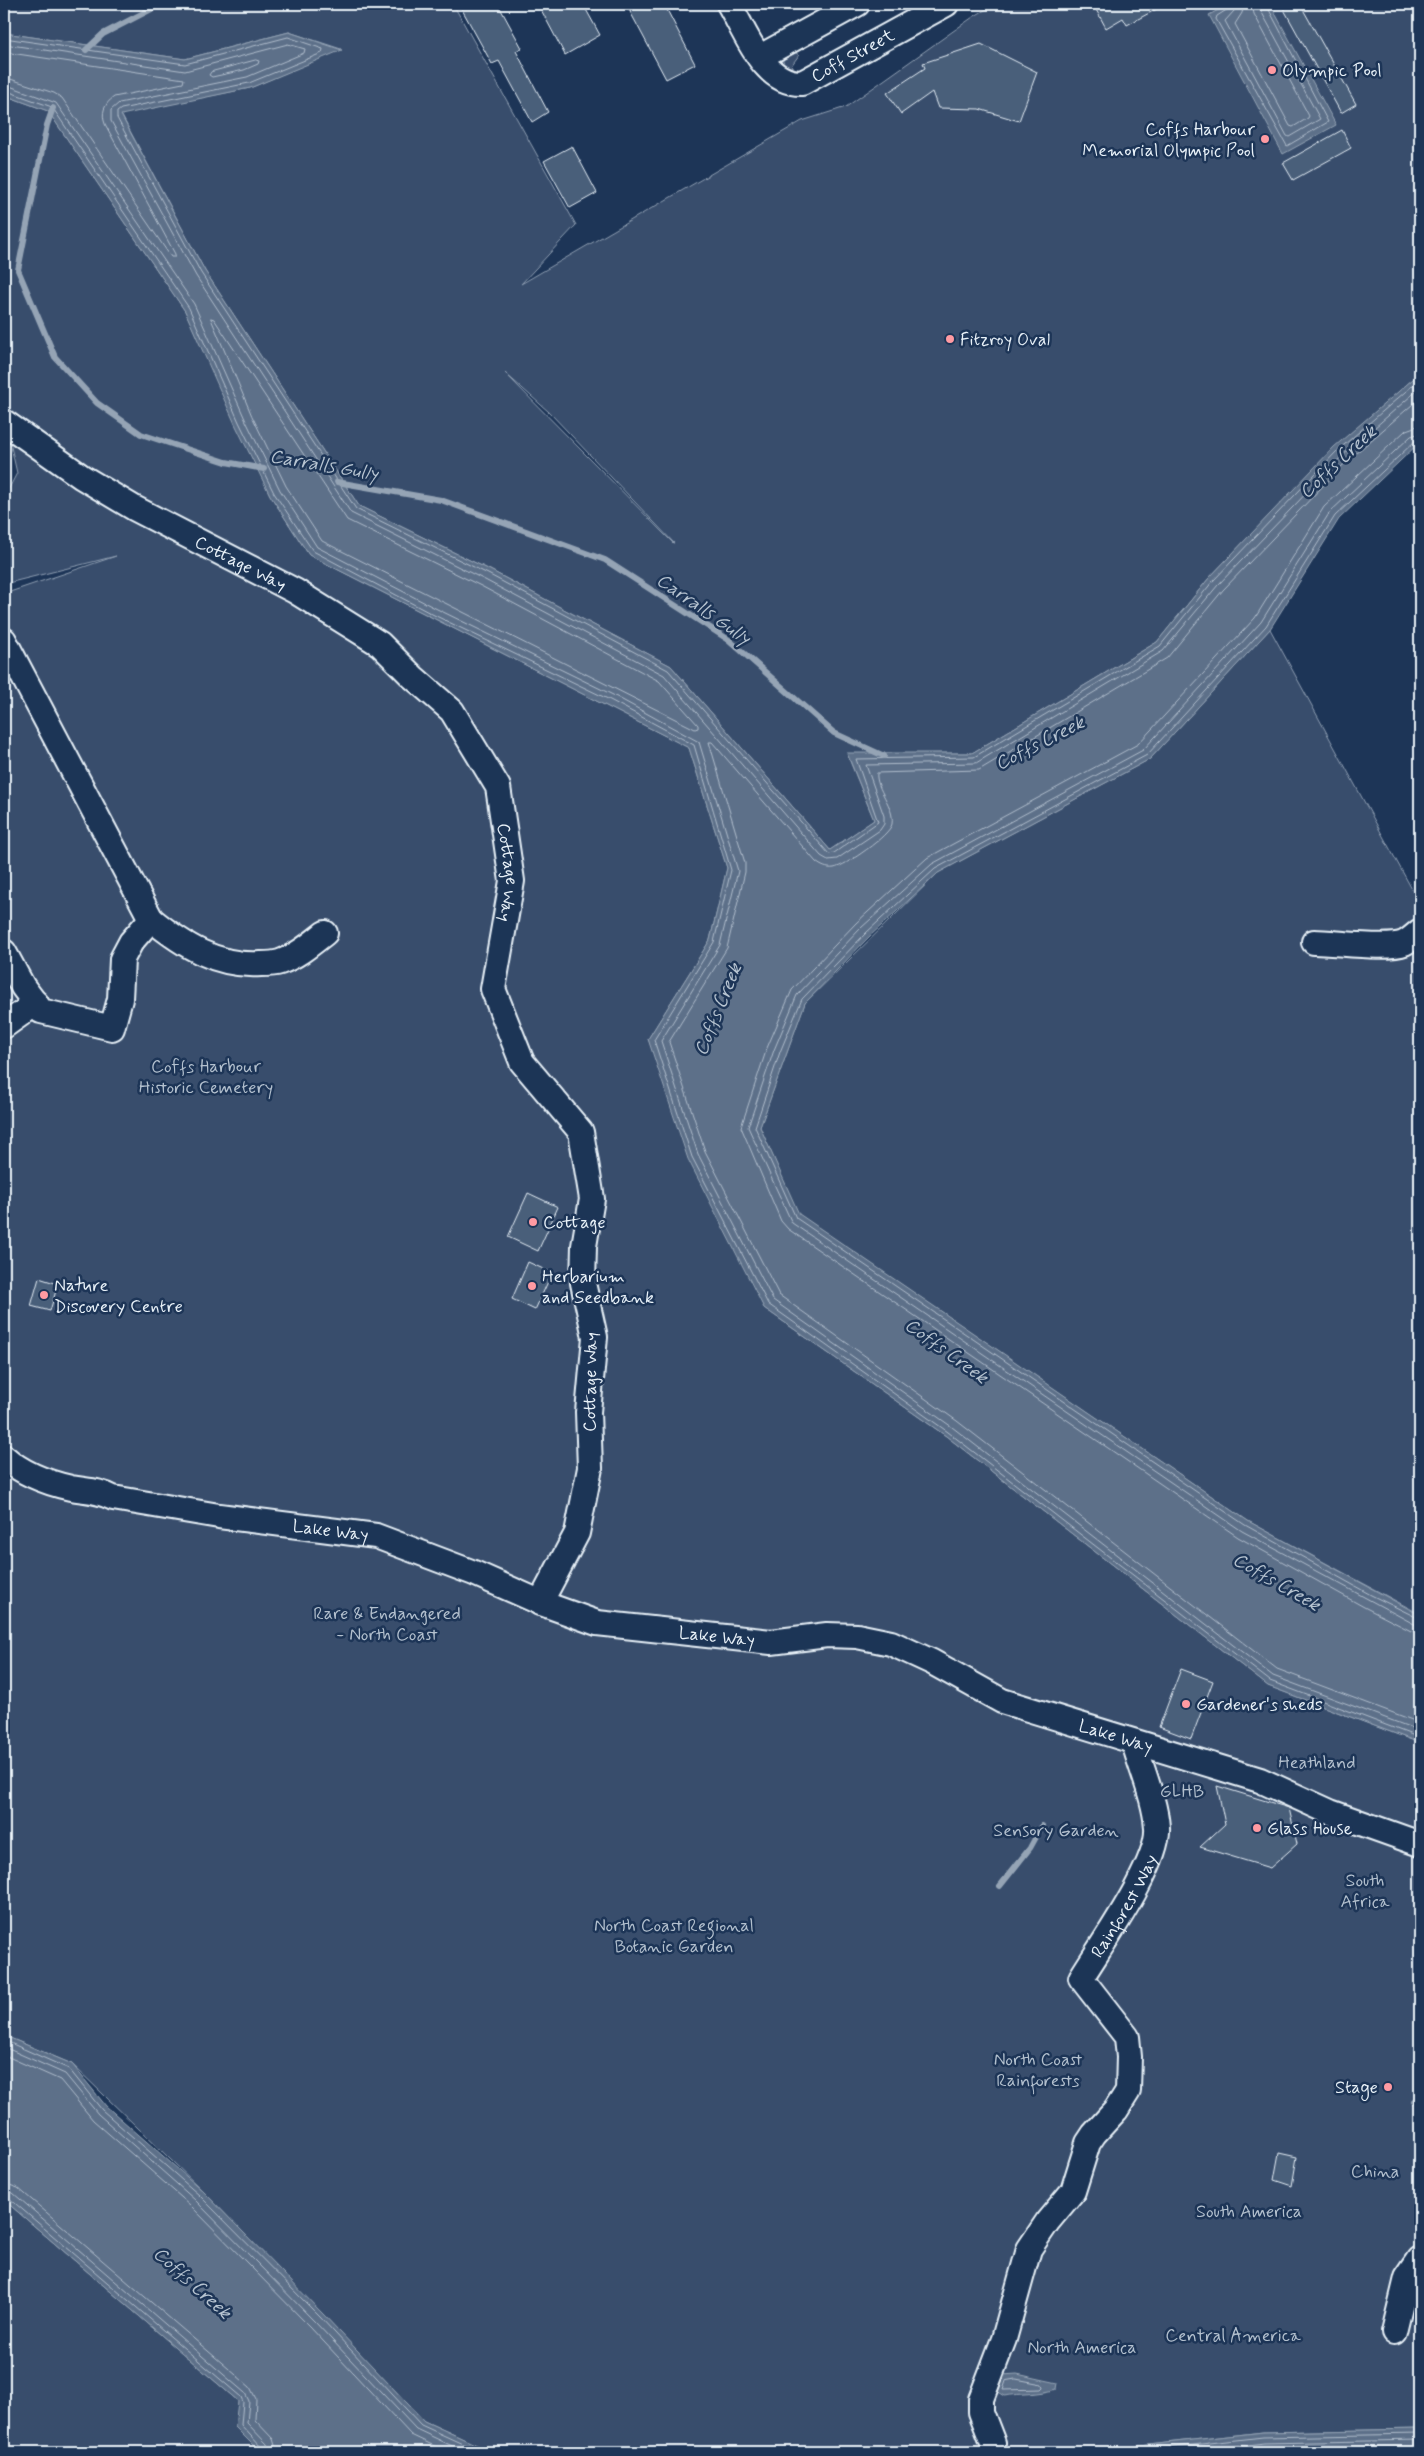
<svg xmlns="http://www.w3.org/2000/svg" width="1424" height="2456" viewBox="0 0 1424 2456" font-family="Mynerve,sans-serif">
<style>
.green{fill:#374d6c;stroke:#909fb2;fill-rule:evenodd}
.water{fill:#5d7089;stroke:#95a4b5}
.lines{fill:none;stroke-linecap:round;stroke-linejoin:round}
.shore{stroke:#b0bdcc;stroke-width:1}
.stream{stroke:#95a4b5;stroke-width:6}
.building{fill:#495e7a;stroke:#e8f1f8}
.minor-casing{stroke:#e8f1f8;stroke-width:28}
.minor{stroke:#1d3557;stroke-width:24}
.poi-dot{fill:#ff9aa2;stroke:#1d3557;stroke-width:2}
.labels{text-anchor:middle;stroke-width:5;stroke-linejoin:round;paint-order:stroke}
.street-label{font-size:18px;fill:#e8f1f8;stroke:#1d3557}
.poi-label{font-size:18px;fill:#e8f1f8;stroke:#1d3557;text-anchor:start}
.park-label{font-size:18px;fill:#b3c0ce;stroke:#1d3557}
.water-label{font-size:19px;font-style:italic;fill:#b7c4d1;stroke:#1d3557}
</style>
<rect width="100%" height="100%" fill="#1d3557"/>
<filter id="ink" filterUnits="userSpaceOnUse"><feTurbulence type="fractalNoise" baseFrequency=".02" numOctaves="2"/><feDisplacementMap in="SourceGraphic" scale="10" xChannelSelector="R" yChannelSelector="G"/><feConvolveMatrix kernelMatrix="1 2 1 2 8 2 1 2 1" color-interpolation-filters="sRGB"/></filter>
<g filter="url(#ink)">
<path class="green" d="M4 4H453L576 225 521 284 802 121 846 107 973 17 995 4H1420V373L1334 448 1209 578 1157 642 972 753 847 754 874 820 830 850 671 666 490 570 359 506 205 271 121 114 250 88 341 49 289 32 185 59 4 33ZM505 373 549 412 674 543H673Z
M790 49 799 55 791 66 804 74 783 68V54Z
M4 95 48 111 185 311 270 495 309 555 689 748 727 868 710 940 648 1039 764 1308 946 1436 1268 1686 1420 1743V2429L1263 2432 1087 2452H492L424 2421 203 2191 72 2064 10 2038 4 2030V594L116 556 4 584V498L17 473 4 416Z
M1270 629 1420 904V1614L1248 1521 798 1214 760 1127 805 1003 938 873 1150 759Z
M4 2200 238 2401 264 2452H4Z"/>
<path class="water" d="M1229 4H1270L1336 125 1283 154 1209 15Z
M289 32 342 50 250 88 121 115 205 271 359 506 490 570 671 666 830 850 874 820 847 753H972L1157 642 1209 578 1334 447 1420 373V442L1339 519 1270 629 1150 759 938 873 869 937 805 1003 760 1127 799 1214 1248 1521 1420 1615V1743L1268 1686 946 1436 764 1308 688 1159 648 1039 710 940 727 868 689 748 309 555 270 495 235 424 185 311 48 111 4 95V33L185 59Z
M4 2030 10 2038 72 2064 106 2106 203 2191 323 2314 424 2421 492 2452H260L235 2427 238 2401 4 2200Z
M1017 2374 1058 2383 1057 2389C1039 2395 1022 2393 1004 2396L996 2391 1002 2375Z
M1420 2429V2452H1087L1263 2432Z"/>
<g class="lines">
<path class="shore" d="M1230 4 1228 9 1217 16 1216 19 1287 146 1328 122 1266 4
M1236 4 1234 11 1225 21 1287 136 1289 137 1320 119 1261 11 1260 4
M1244 4 1242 13 1235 24 1290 126 1293 127 1308 118 1309 116 1254 14 1252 4
M4 38 185 64 288 37 323 49 322 53 249 83 121 109 117 112V118L201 273 356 509 488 574 668 670 829 854 834 853 878 822 856 759 974 757 1160 646 1213 581 1337 451 1420 379
M4 44 185 71 288 44 305 49 304 53 247 77 119 103 111 110V121L196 276 351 513 485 580 664 675 821 856 828 860 837 859 880 830 884 824V816L866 765 976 763 1163 651 1218 585 1342 456 1420 388
M4 52 184 79 183 83 114 97C104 104 101 113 105 124L175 254V257H171L62 98 54 93 4 77
M256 60 259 61 258 64 244 70 212 77 209 75 211 72Z
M4 84 56 103 194 304 245 419 280 490 317 547 437 609 613 695 699 742 738 871 720 945 661 1041 698 1154 773 1300 952 1427 1273 1676 1420 1731
M4 90 52 107 189 308 239 422 274 493 313 551 434 615 610 700 694 745 731 870 714 942 654 1040 692 1157 768 1304 948 1432 1270 1681 1420 1738
M211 318 214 319 347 520 481 586 659 681 698 725V728L695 729 322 541 286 486 252 416Z
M1420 398 1347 461 1223 590 1167 658 979 770 877 773C875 789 895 806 892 824 890 835 846 866 834 868 827 869 821 866 816 862L712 742H709L745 863V872L727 948 669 1042 705 1151 779 1295 957 1421 1277 1669 1420 1723
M1420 425 1406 430 1324 507 1255 618 1138 744 927 858 856 923 792 990 767 1048 741 1127 781 1221 788 1229 1238 1537 1364 1607 1411 1631 1420 1633
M1420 433 1411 436 1330 512 1261 622 1143 750 932 864 861 928 797 995 774 1050 748 1127 792 1223 1242 1531 1414 1624 1420 1625
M1420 439 1415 441 1335 516 1266 626 1147 755 935 869 866 933 802 999 780 1052 755 1127 796 1218 1245 1525 1371 1595 1420 1619
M4 2038 8 2042 69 2069 102 2110 199 2195 320 2317 421 2425 480 2452
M4 2047 65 2074 98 2114 195 2200 315 2322 416 2429 465 2452
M4 2055 60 2080 93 2120 190 2205 310 2327 411 2435 447 2452
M4 2183 18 2188 250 2387 256 2399 255 2420 273 2439 277 2452
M4 2190 13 2193 245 2393 249 2401 247 2423 267 2444 269 2452
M4 2197 9 2198 241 2397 243 2402 241 2425 261 2447 263 2452
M1016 2379 1042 2384 1043 2387 1041 2389 1003 2390 1006 2381Z
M1131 2452 1263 2437 1420 2434
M1185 2452 1264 2443 1420 2440
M1251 2452 1420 2448"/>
<path class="stream" d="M86 50 103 34 161 4
M53 108 47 125 18 270 55 357 97 403 141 434 226 462 264 469
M337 482 441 500 605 560 729 640 834 733 884 756
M1000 1886 1030 1848 1042 1826
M1414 2101 1420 2100"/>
</g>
<path class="building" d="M459 4H498L522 48 516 51 548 112 532 122 499 61 492 64Z
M538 4H583L600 35 565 55Z
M626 4H664L695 64 666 79Z
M1093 4H1166L1127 25 1123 18 1106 28Z
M1281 4H1300L1356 104 1341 113Z
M981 44 1037 72 1019 121 979 109 938 108 932 92 901 114 887 93 925 68 923 63Z
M1342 130 1351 148 1293 180 1283 163Z
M572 146 597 193 570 208 544 161Z
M528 1193 558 1207 538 1251 508 1237Z
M528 1262 552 1273 535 1310 512 1299Z
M39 1278 58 1284 50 1311 31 1306Z
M1181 1669 1213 1681 1191 1739 1159 1727Z
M1217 1786 1289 1808 1297 1844 1270 1868 1200 1847 1225 1824Z
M1279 2153 1297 2157 1292 2186 1274 2180Z"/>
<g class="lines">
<defs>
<g id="minor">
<path id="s1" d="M729 4C746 33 763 84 802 83L946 4"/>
<path d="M760 57 857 4"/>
<path id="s2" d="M4 422 82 477 134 508 295 591 380 644 413 677 452 711 498 787 512 881 493 989 522 1062 581 1132 592 1199 584 1246 583 1283 595 1337 588 1412 590 1468 577 1533 540 1603"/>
<path d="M4 640 151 919 131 942 122 959 120 999 112 1028 41 1011 23 987 4 952"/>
<path d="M151 919C183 945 217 967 261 964 267 964 274 964 280 962 297 956 311 944 325 933"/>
<path d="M1314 942C1335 942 1387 950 1404 943 1410 940 1415 935 1420 931"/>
<path d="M4 1026 36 1003"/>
<path id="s3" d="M4 1457C22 1473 48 1483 71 1488 87 1491 98 1490 113 1498L219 1516 376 1536 474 1573 544 1604 597 1623 771 1642 827 1635 857 1636 891 1643 932 1662 1002 1701 1260 1780 1330 1812 1420 1844"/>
<path d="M1394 2332 1407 2278 1420 2259"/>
<path id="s4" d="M993 2443 981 2412V2399L1004 2339 1029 2249 1048 2221 1073 2191 1088 2143 1094 2134 1116 2110 1128 2091 1129 2057 1127 2037 1081 1978C1101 1945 1160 1863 1157 1827 1155 1799 1141 1769 1134 1742"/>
</g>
</defs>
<use href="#minor" class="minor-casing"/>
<use href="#minor" class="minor"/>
</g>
</g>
<g class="poi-dot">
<circle cx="1272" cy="70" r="5"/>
<circle cx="1265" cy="139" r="5"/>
<circle cx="950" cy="339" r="5"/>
<circle cx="533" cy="1222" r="5"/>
<circle cx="532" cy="1286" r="5"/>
<circle cx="44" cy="1295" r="5"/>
<circle cx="1186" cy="1704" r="5"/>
<circle cx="1257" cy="1828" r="5"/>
<circle cx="1388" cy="2087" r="5"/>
</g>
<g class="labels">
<g class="street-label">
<text dy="6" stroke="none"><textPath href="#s1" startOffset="171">Coff Street</textPath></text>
<text dy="6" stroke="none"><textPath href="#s2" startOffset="276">Cottage Way</textPath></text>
<text dy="6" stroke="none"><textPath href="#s2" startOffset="711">Cottage Way</textPath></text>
<text transform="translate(590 1382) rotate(-89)" y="6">Cottage Way</text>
<text dy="6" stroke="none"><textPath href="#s3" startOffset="338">Lake Way</textPath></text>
<text dy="6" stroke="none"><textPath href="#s3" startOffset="742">Lake Way</textPath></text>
<text dy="6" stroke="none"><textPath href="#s3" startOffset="1162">Lake Way</textPath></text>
<text dy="6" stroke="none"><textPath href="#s4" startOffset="606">Rainforest Way</textPath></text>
</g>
<g class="poi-label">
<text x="1282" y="76">Olympic Pool</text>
<text x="1255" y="135" text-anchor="end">Coffs Harbour<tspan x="1255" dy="21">Memorial Olympic Pool</tspan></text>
<text x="960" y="345">Fitzroy Oval</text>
<text x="543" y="1228">Cottage</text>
<text x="542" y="1282">Herbarium<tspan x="542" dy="21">and Seedbank</tspan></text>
<text x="54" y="1291">Nature<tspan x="54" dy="21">Discovery Centre</tspan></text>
<text x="1196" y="1710">Gardener's sheds</text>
<text x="1267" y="1834">Glass House</text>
<text x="1378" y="2093" text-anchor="end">Stage</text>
</g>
<g class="park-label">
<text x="206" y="1072">Coffs Harbour<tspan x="206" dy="21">Historic Cemetery</tspan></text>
<text x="387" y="1619">Rare &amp; Endangered<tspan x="387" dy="21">- North Coast</tspan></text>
<text x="1317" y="1768">Heathland</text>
<text x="1182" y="1797">GLHB</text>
<text x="1056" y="1836">Sensory Garden</text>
<text x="1365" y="1886">South<tspan x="1365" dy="21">Africa</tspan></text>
<text x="674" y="1931">North Coast Regional<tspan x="674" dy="21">Botanic Garden</tspan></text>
<text x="1038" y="2065">North Coast<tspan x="1038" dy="21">Rainforests</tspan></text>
<text x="1375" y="2177">China</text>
<text x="1249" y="2217">South America</text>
<text x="1233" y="2341">Central America</text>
<text x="1082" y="2353">North America</text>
</g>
<g class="water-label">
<text transform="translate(1337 461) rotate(-43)" y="7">Coffs Creek</text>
<text transform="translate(324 464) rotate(10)" y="7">Carralls Gully</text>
<text transform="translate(704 608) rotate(35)" y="7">Carralls Gully</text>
<text transform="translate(1039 742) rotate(-27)" y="7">Coffs Creek</text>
<text transform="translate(717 1009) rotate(-68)" y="7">Coffs Creek</text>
<text transform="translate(947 1350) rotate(36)" y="7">Coffs Creek</text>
<text transform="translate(1277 1581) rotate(30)" y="7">Coffs Creek</text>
<text transform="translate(193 2282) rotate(42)" y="7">Coffs Creek</text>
</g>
</g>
<rect width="1424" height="2456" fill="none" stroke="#1d3557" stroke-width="20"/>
<rect x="10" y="10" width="1404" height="2436" fill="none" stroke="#e8f1f8" stroke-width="2" filter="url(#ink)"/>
</svg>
